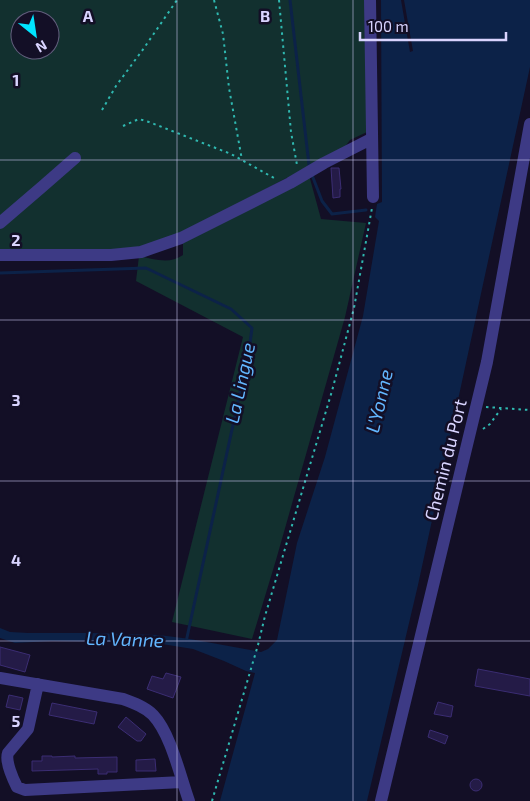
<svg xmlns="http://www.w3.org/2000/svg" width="530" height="801" viewBox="0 0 530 801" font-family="'Exo 2',sans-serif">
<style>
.green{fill:#12302f;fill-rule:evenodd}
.water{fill:#0c2248}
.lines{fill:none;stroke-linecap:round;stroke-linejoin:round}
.stream{stroke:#0c2248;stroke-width:3}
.building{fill:#241b47;stroke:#3b2d73}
.path{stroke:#2fb8b0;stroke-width:2;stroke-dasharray:2.5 4;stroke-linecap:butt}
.minor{stroke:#3d3a85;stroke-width:12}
.grid{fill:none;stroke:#d9d4ff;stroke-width:1;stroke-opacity:0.55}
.labels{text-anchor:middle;stroke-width:5;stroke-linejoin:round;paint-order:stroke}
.street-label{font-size:18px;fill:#d9d4ff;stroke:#130f26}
.water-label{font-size:19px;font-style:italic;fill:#62b6ff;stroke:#130f26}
.grid-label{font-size:16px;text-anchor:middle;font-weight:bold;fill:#d9d4ff;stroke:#130f26;stroke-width:5;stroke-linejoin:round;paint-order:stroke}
</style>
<rect width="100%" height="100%" fill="#130f26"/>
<path class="green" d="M0 0H365L367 132 350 140 344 148 185 231 138 250 0 251ZM20 20H50V50H20Z
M309 175 321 219 366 223 345 317 276 560 252 639 172 622 243 337 136 281 139 256C154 259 169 265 183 255V243Z"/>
<path class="water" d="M381 0H401L410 52 413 51 404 0H530V67L418 585 367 801H220L255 673 246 671 224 661 193 649 162 644 125 642 52 641 15 643 0 638V628L10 632 28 633H91L159 635 190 639 261 652 268 649 277 640 297 543 325 457 363 316 379 221 375 217 377 204 382 202Z"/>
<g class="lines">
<path class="stream" d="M290 0 309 165
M312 175 322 201 332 214 366 210
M0 273 146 268 231 309 252 328 249 351 186 642"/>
</g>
<path class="building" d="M331 168H339L341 189H340V197L333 198Z
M0 647 30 655 25 672 0 665Z
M478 669 530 679V696L475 686Z
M166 673 181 677 173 698 147 689 152 676 163 679Z
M9 695 23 698 20 710 6 707Z
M438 702 453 706 451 717 434 714Z
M52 703 97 712 94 724 49 715Z
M126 717 146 734 141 741H137L118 727Z
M430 730 448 736 445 744 428 737Z
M42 756H52V757L75 756V758L117 757V772H107V774H98V769L32 771V761H42Z
M155 759 156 771H136V760Z
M470 785a6 6 0 1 1 12 0a6 6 0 1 1-12 0Z"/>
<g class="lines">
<path class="path" d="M214 0 223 34 229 88 242 160
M279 0 291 132 297 165
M102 110 116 86 144 48 177 0
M123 126 139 119 149 122 231 154 274 178
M486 407 530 410
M483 429 490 424 501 409
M212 801 258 645 265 616 332 391 354 308 372 208"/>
<path class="minor" d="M370 0 373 197
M0 223 43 186 75 158
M0 255H111L141 252 181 238 290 183 324 163 371 139
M0 678 123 699C134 703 145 707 153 715 171 734 180 776 189 801
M38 684 28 729 8 753C5 761 13 779 17 787L25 790 182 782
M381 801 487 362 530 124"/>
</g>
<path class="grid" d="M177 0V801M353 0V801M0 160H530M0 320H530M0 481H530M0 641H530"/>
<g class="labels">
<g class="street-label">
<text transform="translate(446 460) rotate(-76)" y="6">Chemin du Port</text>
</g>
<g class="water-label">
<text transform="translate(240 383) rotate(-78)" y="7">La Lingue</text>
<text transform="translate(379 401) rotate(-77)" y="7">L'Yonne</text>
<text transform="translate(125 639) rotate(2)" y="7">La Vanne</text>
</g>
</g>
<g class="grid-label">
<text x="88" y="22">A</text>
<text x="265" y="22">B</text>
<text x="16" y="86">1</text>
<text x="16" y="246">2</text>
<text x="16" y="406">3</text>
<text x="16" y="566">4</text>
<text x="16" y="727">5</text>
</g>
<g transform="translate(35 35) rotate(150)"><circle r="24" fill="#130f26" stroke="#625e7d"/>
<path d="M0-4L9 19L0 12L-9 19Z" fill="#00e5ff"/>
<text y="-8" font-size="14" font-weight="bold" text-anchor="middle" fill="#d9d4ff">N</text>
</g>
<path d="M360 32v8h146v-8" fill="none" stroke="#d9d4ff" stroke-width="2.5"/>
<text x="368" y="32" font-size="15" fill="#d9d4ff" stroke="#130f26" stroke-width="4" paint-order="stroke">100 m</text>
</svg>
